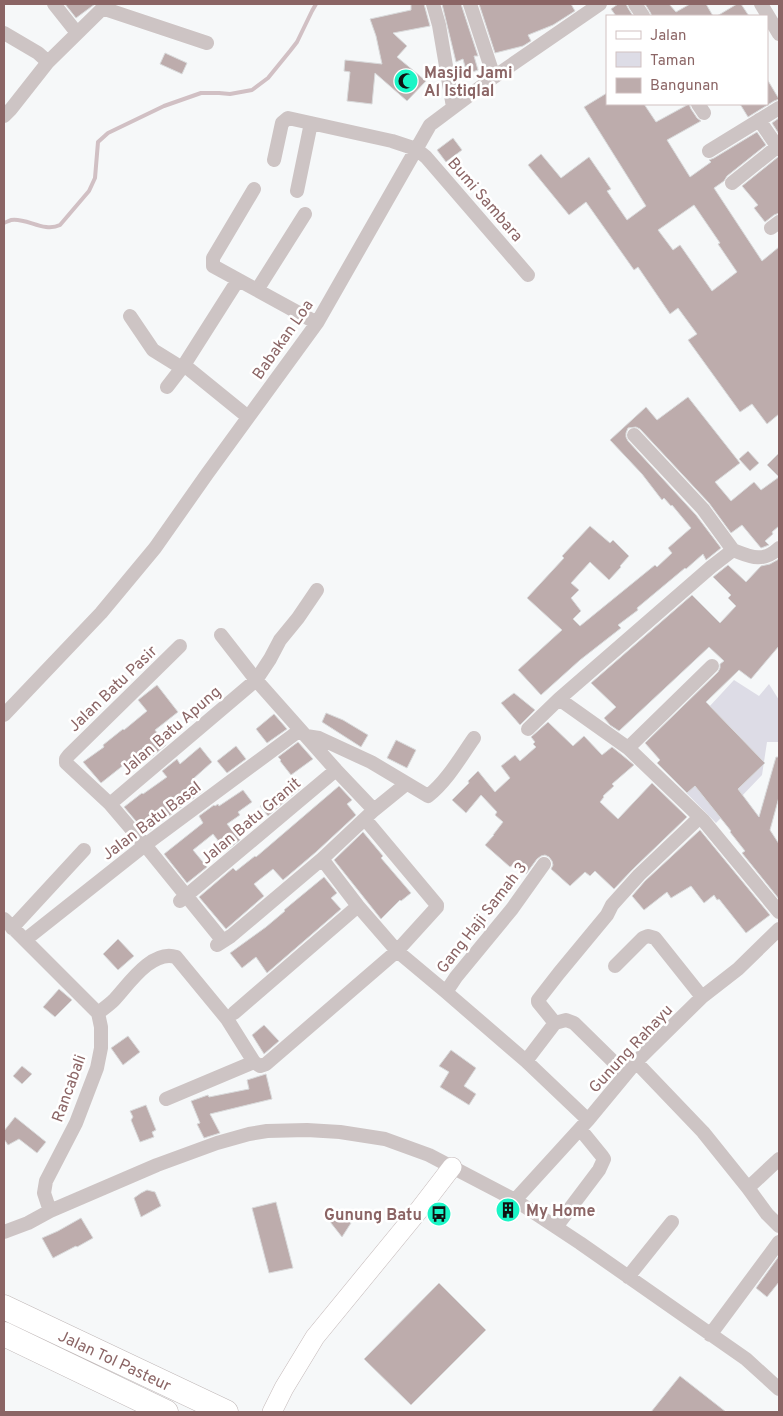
<svg xmlns="http://www.w3.org/2000/svg" width="783" height="1416" viewBox="0 0 783 1416" font-family="Overpass,sans-serif">
<style>
.green{fill:#dddce6}
.lines{fill:none;stroke-linecap:round;stroke-linejoin:round}
.stream{stroke:#d1c0c4;stroke-width:4}
.building{fill:#bdacac;stroke:#d9dadb;fill-rule:evenodd}
.secondary-casing{stroke:#c4b8b8;stroke-width:20}
.highway-casing{stroke:#bfb7b7;stroke-width:25}
.street{stroke:#cdc4c4;stroke-width:14}
.secondary{stroke:#fff;stroke-width:19}
.highway{stroke:#fff;stroke-width:24}
.labels{text-anchor:middle;stroke-width:5;stroke-linejoin:round;paint-order:stroke}
.poi-label{font-size:16px;font-weight:bold;fill:#8b6565;stroke:#fff;text-anchor:start}
.street-label{font-size:16px;fill:#8b6565;stroke:#fff}
</style>
<rect width="100%" height="100%" fill="#f6f8f9"/>
<path class="green" d="M734 680 759 696 769 684 779 700V742H767L762 775 716 823 657 763Z"/>
<g class="lines">
<path class="stream" d="M4 223C6 222 9 221 11 220 26 217 44 233 60 225L89 191 95 178 98 142 108 133 164 106 201 93H219L230 94 252 90 268 78 290 51 297 42 312 11 316 4"/>
</g>
<path class="building" d="M65 4H95L76 18Z
M411 4H424L430 26 393 33 407 46 397 57 426 81 407 101 375 73 372 104 347 101 350 72 344 71 345 60 382 64 376 36 370 19 411 10Z
M442 4H461L478 56H474L478 70 467 74 463 59 456 62Z
M479 4H571L575 11 553 25 528 35 531 41 523 46 495 53Z
M618 4H626L628 8 633 16H616L611 9Z
M645 4H669L676 12 690 4H706L713 16H652L650 12Z
M737 4H741L749 16H717Z
M165 53 187 63 182 74 160 64Z
M767 79 779 99 774 101 748 117 740 104H767Z
M607 93V104H644L656 122 689 104 691 109 697 118 701 121 667 140 690 177 711 162 709 160 714 158 757 132 766 145 727 176 724 181 714 188 762 261 779 247V414L767 424 752 404 740 412 688 340 697 334 678 308 670 314 638 267 634 270 586 202 569 215 528 165 541 154 561 178 589 157 611 189 607 191 627 220 646 206 584 107ZM694 205 720 243 718 244 737 272 712 291 680 245 673 250 658 230Z
M779 118V134L772 123Z
M453 138 462 150 446 162 437 150Z
M778 157 779 158V213L774 215 765 222 754 208 758 205 742 186Z
M688 397 740 463 715 482 731 501 754 482 761 490 779 477 767 465 779 453V526L772 532 773 534 765 541 769 545 761 548 742 525 731 533 709 503 640 429 636 427 628 428 626 433V437L628 441 696 515 721 548 706 560 703 554 686 569 685 568 637 608 638 610 618 625 621 628 580 660 541 695 518 670 562 630 527 598 564 558 562 556 590 526 610 543 613 540 629 556 620 566 621 567 609 580 590 562 571 583 579 590 571 598 581 611 573 619 580 626 655 565 657 567 672 553 668 548 691 528 672 505 671 506 664 498 662 500 642 474 610 440 646 407 657 420Z
M748 451 759 463 750 471 739 459Z
M779 559V646L751 679 739 670 706 702 765 763 738 789 759 817 776 757H779V797L770 830 779 844V899L742 853 745 851 730 832 731 831 695 786 687 793 657 763 660 760 645 743 718 672 720 668V664L724 661 709 647 619 731 610 725 604 718 616 707 591 683 692 595 720 623 736 606 728 598 731 595 713 577 728 565 746 582 761 566 770 564Z
M157 685 178 712 155 730 166 745 150 758 144 749 101 783 83 762 104 747 103 745 123 729 124 730 147 711 138 700Z
M514 693 535 710 520 725 501 703Z
M326 713 343 720 368 735 361 747 322 722Z
M274 714 287 729 267 743 256 729Z
M548 722 573 746 584 736 602 755 612 747 622 755 634 765 612 784 614 786 603 796 604 797 600 802 618 819 652 783 687 817 633 869 614 889 595 871 590 876 585 872 570 886 551 869 553 865 552 861 549 857 545 855 541 856 537 859 526 874 514 864 510 867 485 845 494 835H493L503 822 495 815 497 812 481 795 466 813 452 800 469 783 468 781 478 771 495 792 510 778 501 766 515 755 520 761 536 747 533 744 535 742 531 737Z
M396 740 416 750 407 768 387 758Z
M298 742 313 759 291 775 280 761 281 760 278 757Z
M236 746 246 759 227 773 217 761Z
M200 747 212 762 193 779 203 791 146 833 124 807 142 793 143 794 167 777 162 771 177 759 180 764Z
M294 777 303 786 268 816 260 806 278 792Z
M339 786 352 800 347 804 356 815 316 852 283 880 273 869 254 884 264 896 226 929 199 897 233 868 236 871 255 856 256 857Z
M243 790 252 802 238 812 240 815 227 824 240 840 226 851 213 834 193 850 207 867 187 883 164 854 203 823 199 816 214 805 215 806 218 804 219 806Z
M700 830 770 915 746 933 719 899 717 900 714 895 704 903 691 886 671 898 667 892 644 910 632 896 645 881Z
M363 832 383 856 381 858 411 893 401 901 400 900 381 919 334 860Z
M324 877 337 893 331 898 341 909 267 973 256 957 242 968 230 953 266 927 285 911 284 910Z
M118 939 134 956 118 970 103 954Z
M59 989 72 1000 55 1017 43 1007Z
M264 1025 279 1041 264 1054 252 1035Z
M128 1036 140 1052 123 1065 111 1048Z
M451 1050 476 1068 464 1086 476 1094 469 1105 440 1087 449 1072 439 1066Z
M22 1066 32 1074 22 1084 13 1076Z
M266 1074 272 1099 210 1114 220 1133 204 1138 197 1124 200 1123 191 1101 208 1095 209 1097 249 1089 247 1080Z
M146 1105 156 1130 152 1132 154 1137 140 1142 131 1120 133 1117 130 1111Z
M15 1117 46 1142 37 1153 19 1139 8 1145 4 1139V1131Z
M147 1190 155 1192 161 1206 141 1217 134 1198 141 1193Z
M276 1202 293 1268 269 1273 252 1208Z
M340 1209 351 1223 342 1237 327 1218Z
M81 1218 93 1238 77 1247 76 1246 53 1258 42 1238 58 1231Z
M779 1256V1282L767 1297 756 1288Z
M439 1283 486 1330 411 1405 364 1359Z
M680 1376 726 1412H651Z"/>
<g class="lines">
<defs>
<path id="secondary" d="M272 1412 284 1388 315 1337 419 1210 452 1167"/>
<path id="highway" d="M4 1307 226 1412
M4 1334 166 1412"/>
</defs>
<use href="#secondary" class="secondary-casing"/>
<use href="#highway" class="highway-casing"/>
<path class="street" d="M54 4 77 33
M433 4 439 25 453 107
M470 4 494 77
M635 4 643 16
M761 4 779 34
M102 8 207 43
M4 33 38 53 48 62
M698 104 704 113
M4 116 11 109 48 62 107 4
M759 120 779 149
M709 151 779 108
M274 160 282 123 288 118 392 141 416 149 426 157 528 275
M732 183 777 147
M254 189 213 258V266L317 323
M297 191 311 123
M771 228 779 222
M257 290 305 214
M130 316 153 350 182 368
M184 365 248 417
M167 387 184 365 238 280
M634 435 703 509 733 550
M733 550C751 557 763 563 779 548
M221 635 256 680 270 659 280 640 298 618 317 590
M180 646 69 755 66 759V763L110 804 145 845 223 941
M559 699 628 748 703 820 779 912
M4 715 101 613 155 548 207 474 317 323 430 125 494 77 600 4
M528 729 559 699 711 567 733 550
M306 736 319 738 371 762 428 796C447 781 460 758 474 738
M628 748 712 666
M110 804 256 680 336 770 374 810
M322 859 358 906 397 951 446 992 526 1061 588 1120
M180 901 336 770
M4 919 98 1013 101 1027V1048L97 1068 76 1123 46 1181 44 1193 50 1211
M12 928 84 850
M25 940 145 845 300 730
M217 945 231 936 322 859 374 810 406 784
M615 966 643 938 648 936 655 938 702 997
M446 992 456 977 512 909 544 864
M98 1013C103 1009 109 1005 114 1000 128 985 152 949 176 957L227 1019 254 1062 260 1066 266 1064 397 951 437 907V905L365 819
M234 1013 358 906
M555 1023 538 1002V1000L559 973 607 915 612 905 639 875 700 817
M526 1061 555 1023 566 1020 574 1023 626 1074
M636 1062 703 1132 748 1188 767 1214 779 1226
M166 1099 254 1062
M748 1188 779 1159
M515 1200 588 1120 636 1062 649 1049 702 997 738 969 779 929
M556 1227 599 1170 604 1159 602 1156 580 1129
M4 1232 28 1223 50 1211 157 1165 217 1143 249 1134 267 1131 307 1130 340 1132 385 1139 429 1155 515 1200 580 1243 746 1359 779 1389
M628 1277 672 1222
M710 1335 779 1242"/>
<use href="#secondary" class="secondary"/>
<use href="#highway" class="highway"/>
</g>
<defs>
<symbol id="mosque-disc" viewBox="-11 -11 22 22"><circle r="9.5" fill="#1af5c6" stroke="#fff"/><path d="M3.5-4.9A6 6 0 1 0 3.5 4.9A5 5 0 1 1 3.5-4.9Z" fill="#111"/></symbol>
<symbol id="building-disc" viewBox="-11 -11 22 22"><circle r="9.5" fill="#1af5c6" stroke="#fff"/><path d="M-4-6H4V6H1V3H-1V6H-4ZM-2.5-4.3h1.7v1.8h-1.7ZM.8-4.3h1.7v1.8H.8ZM-2.5-1h1.7V.8h-1.7ZM.8-1h1.7V.8H.8Z" fill="#111"/></symbol>
<symbol id="bus-disc" viewBox="-11 -11 22 22"><circle r="9.5" fill="#1af5c6" stroke="#fff"/><path d="M-5-6H5V4H4V6H2V4H-2V6H-4V4H-5ZM-3.5-4V0h7V-4ZM-3.5 1.2v1.5H-2V1.2ZM2 1.2v1.5H3.5V1.2Z" fill="#111"/></symbol>
</defs>
<g fill-rule="evenodd">
<use href="#mosque-disc" x="392" y="67" width="28" height="28"/>
<use href="#building-disc" x="494" y="1196" width="28" height="28"/>
<use href="#bus-disc" x="425" y="1200" width="28" height="28"/>
</g>
<g class="labels">
<g class="poi-label">
<text x="424" y="78">Masjid Jami<tspan x="424" dy="18">Al Istiqlal</tspan></text>
<text x="526" y="1216">My Home</text>
<text x="422" y="1220" text-anchor="end">Gunung Batu</text>
</g>
<g class="street-label">
<text transform="translate(486 199) rotate(49)" y="6">Bumi Sambara</text>
<text transform="translate(282 339) rotate(-55)" y="6">Babakan Loa</text>
<text transform="translate(112 688) rotate(-44)" y="6">Jalan Batu Pasir</text>
<text transform="translate(170 730) rotate(-41)" y="6">Jalan Batu Apung</text>
<text transform="translate(151 820) rotate(-37)" y="6">Jalan Batu Basal</text>
<text transform="translate(250 820) rotate(-40)" y="6">Jalan Batu Granit</text>
<text transform="translate(481 917) rotate(-52)" y="6">Gang Haji Samah 3</text>
<text transform="translate(630 1048) rotate(-47)" y="6">Gunung Rahayu</text>
<text transform="translate(68 1088) rotate(-70)" y="6">Rancabali</text>
<text transform="translate(115 1360) rotate(25)" y="6">Jalan Tol Pasteur</text>
</g>
</g>
<rect width="783" height="1416" fill="none" stroke="#8b6565" stroke-width="10"/>
<rect x="606" y="15" width="162" height="90" fill="#ffffff" stroke="#d1c1c1"/>
<rect x="616" y="31" width="25" height="8" fill="#ffffff" stroke="#d1c1c1"/>
<text x="650" y="40" font-size="15" fill="#8b6565">Jalan</text>
<rect x="616" y="52" width="25" height="15" fill="#dddce6" stroke="#d1c1c1"/>
<text x="650" y="65" font-size="15" fill="#8b6565">Taman</text>
<rect x="616" y="78" width="25" height="15" fill="#bdacac" stroke="#d1c1c1"/>
<text x="650" y="90" font-size="15" fill="#8b6565">Bangunan</text>
</svg>
